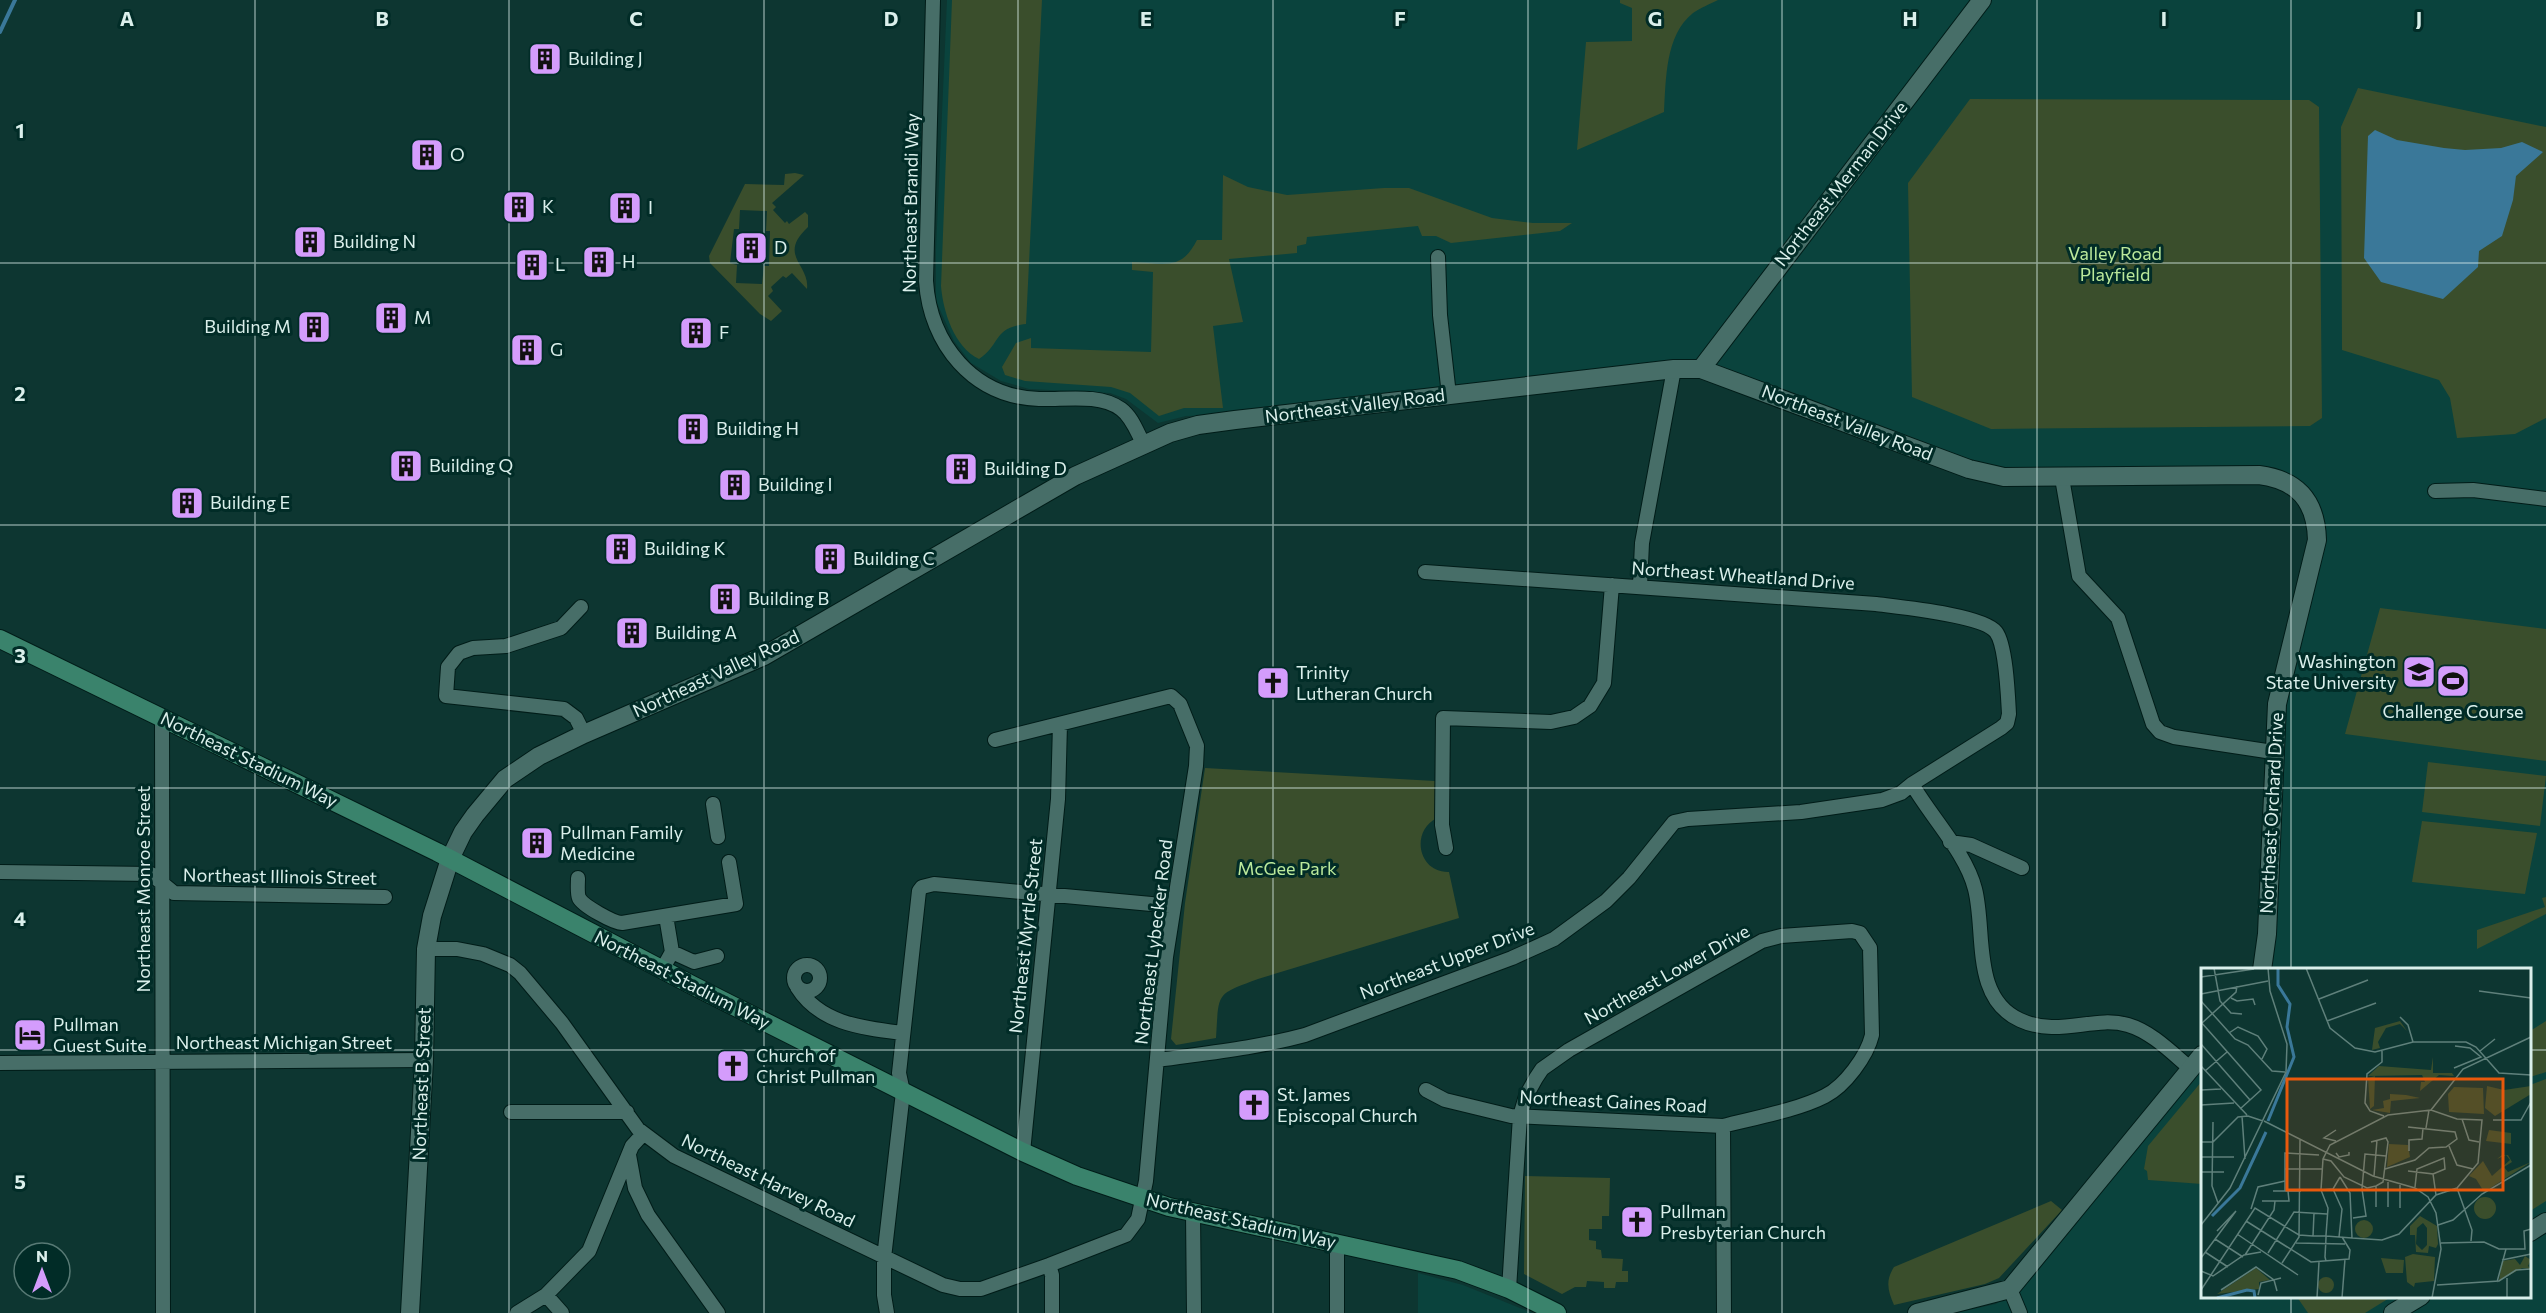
<svg xmlns="http://www.w3.org/2000/svg" width="2546" height="1313" viewBox="0 0 2546 1313" font-family="Commissioner,sans-serif">
<style>
.built{fill:#0a433d}
.green{fill:#3a4e2c;fill-rule:evenodd}
.water{fill:#3a7899}
.lines{fill:none;stroke-linecap:round;stroke-linejoin:round}
.stream{stroke:#3a7899;stroke-width:4}
.minor-casing{stroke:#001c18;stroke-width:16}
.tertiary-casing{stroke:#001c18;stroke-width:20}
.secondary-casing{stroke:#001c18;stroke-width:20}
.minor{stroke:#476e68;stroke-width:14}
.tertiary{stroke:#476e68;stroke-width:18}
.secondary{stroke:#3a836c;stroke-width:18}
.grid{fill:none;stroke:#daefeb;stroke-width:1.5;stroke-opacity:0.55}
.labels{text-anchor:middle;stroke-width:6;stroke-linejoin:round;paint-order:stroke}
.poi-label{font-size:18px;fill:#daefeb;stroke:#012c27;text-anchor:start}
.street-label{font-size:18px;fill:#daefeb;stroke:#012c27}
.park-label{font-size:18px;fill:#bbe99b;stroke:#012c27}
.inset-river{fill:none;stroke:#3a7899;stroke-width:3}
.inset-road{fill:none;stroke:#5f807b;stroke-width:1.5}
.view{fill:#e8590c;fill-opacity:0.15;stroke:#e8590c;stroke-width:3}
.inset-edge{fill:none;stroke:#daefeb;stroke-width:3}
.grid-label{font-size:20px;text-anchor:middle;font-weight:bold;fill:#daefeb;stroke:#012c27;stroke-width:6;stroke-linejoin:round;paint-order:stroke}
</style>
<rect width="100%" height="100%" fill="#0d3631"/>
<path class="built" d="M947 0H2546V1313H1954L1996 1304 2025 1282 2202 1067V1296H2530V970L2271 969 2284 709 2323 551 2294 478 2010 470 1982 464 1698 359 1219 415 1186 416 1158 423 1126 399 1110 393 1029 389 1001 381 971 363 954 341 936 301V249Z
M1418 1273 1463 1285 1532 1313H1418Z"/>
<path class="green" d="M952 0H1042L1026 324C992 328 1001 345 979 359 954 347 943 311 941 286Z
M1620 0H1718C1710 4 1700 8 1693 13 1665 35 1666 80 1664 112L1577 150 1586 42 1632 41V8L1620 3Z
M2358 88 2546 127V418L2515 434 2457 438 2450 398 2439 380 2342 350 2341 127Z
M1970 99 2309 100 2319 107 2322 418 2310 426 1991 429 1912 397 1908 183Z
M795 173 804 175 772 203 776 207 773 210 785 223 787 221 789 224 805 212 808 215V227C777 256 810 264 807 289L792 273 786 278 783 276 771 287 773 291 768 296 782 311 771 321 760 314 710 263 709 256 745 184 784 185 785 174ZM740 210 767 211 766 231H770L769 266H764L762 284 736 283 737 265 730 263 734 229H739Z
M1223 175 1248 187 1287 195 1384 188H1409L1492 218 1533 223H1572L1560 231 1451 243 1436 236H1422L1418 226 1307 237 1306 244 1297 246V253L1229 259 1243 322 1213 326 1223 408H1184L1159 416 1130 393 1111 387 1025 381 1005 375 1002 367 1016 343 1031 338V348L1151 352 1153 272 1132 270V262C1163 263 1181 272 1197 240H1222Z
M2380 608 2546 629V761L2345 734Z
M2428 762 2546 776 2540 826 2422 812Z
M1205 768 1435 781 1437 818C1410 831 1418 873 1449 872L1459 918 1258 979C1215 995 1219 992 1216 1038L1176 1045 1171 1039 1185 903Z
M2422 821 2537 833 2525 894 2412 882Z
M2546 897V914L2477 949V930L2545 907 2542 898Z
M2546 1021V1072L2530 1077V1031Z
M2546 1079V1201L2530 1211V1085Z
M2202 1081V1184L2148 1180 2147 1171 2144 1169 2148 1146Z
M1525 1176 1610 1178 1609 1216H1602V1229H1589V1240L1596 1241V1249L1601 1250 1602 1258 1623 1259 1622 1271H1628V1282H1616L1615 1288H1604V1282L1587 1281 1586 1287H1575L1562 1294 1524 1274Z
M2051 1201 2062 1210 1999 1278 1985 1284 1894 1305C1888 1291 1885 1281 1894 1267Z
M2297 1297H2391L2365 1313H2308Z"/>
<path class="water" d="M2375 130 2397 140 2444 148 2465 150 2501 148 2522 142 2543 152 2516 176 2513 200 2502 236 2479 251 2478 267 2443 299 2381 282 2364 258 2368 136Z"/>
<g class="lines">
<path class="stream" d="M0 32 15 0"/>
<defs>
<path id="minor" d="M933 0 926 281C930 344 973 397 1039 399 1064 400 1099 393 1121 409 1132 417 1137 432 1143 443
M1438 257 1440 315 1449 395
M2062 478 2079 576 2118 618 2153 724 2160 732 2174 737 2273 752
M2435 491 2473 490 2546 499
M1640 586 1642 543 1674 369
M581 607 561 628 506 646 473 648 459 653 448 667 446 696 564 709 576 718 584 734
M162 717 163 1313
M1912 784C1931 817 1966 853 1975 889 1986 932 1971 998 2020 1020 2059 1038 2093 1015 2128 1025 2152 1032 2172 1053 2191 1069
M713 804 718 837
M1950 842 1971 845 2022 868
M1446 848 1442 825 1443 718 1551 722 1574 717 1590 706 1604 683 1612 585
M0 872 151 874 174 893 385 897
M578 878C578 884 577 893 579 898 583 906 614 923 622 923L736 904 729 862
M426 949H457L483 954 510 965 520 973 562 1023 638 1129 674 1156 943 1285 960 1289H981L1049 1265 1126 1235 1138 1219 1146 1181 1166 957 1196 766 1197 746 1180 704 1171 696 995 740
M672 952 694 962 717 956
M794 978a13 13 0 1 1 26 0a13 13 0 1 1-26 0Z
M662 970 672 952 666 916
M797 987C820 1024 863 1028 903 1033
M1158 1060C1207 1053 1257 1048 1305 1035L1512 958 1554 939 1606 901 1629 878 1674 822 1688 819 1801 812 1882 800 1901 793 1912 784 2001 728 2007 723 2009 714C2008 696 2006 645 1996 632 1983 615 1899 607 1876 604L1425 572
M0 1063 424 1060
M1426 1090 1445 1100 1511 1116 1723 1126 1724 1313
M511 1112H627
M1023 1152 1058 799 1060 724
M629 1155 635 1188 648 1215 718 1313
M1193 1213 1194 1313
M1049 1265 1052 1275V1313
M1509 1289 1520 1116 1526 1096 1536 1078 1542 1069 1569 1050 1762 941 1781 936 1852 931 1860 933 1870 948 1872 1035C1867 1056 1845 1086 1825 1096 1798 1110 1754 1118 1723 1126
M2010 1289 2020 1313
M546 1295 562 1313
M517 1313 546 1295 589 1251 632 1146 643 1134
M887 1313 884 1295V1258L903 1092 899 1073 919 891 922 887 934 884 1173 906
M1337 1313V1243"/>
<path id="tertiary" d="M1701 369 1982 0
M2530 1232 2546 1222
M410 1313 424 1060 426 949 432 916 450 859 463 832 475 815 505 779 539 756 584 734 764 656 1075 476 1170 433 1198 425 1235 420 1674 369H1701L1969 469 2004 477 2259 475C2298 480 2316 501 2317 540L2277 704 2267 934 2262 970
M1917 1313 2010 1289 2202 1055
M2393 1313 2421 1296"/>
<path id="secondary" d="M0 639 437 852 692 985 1023 1152 1077 1176 1169 1207 1458 1270 1509 1289 1557 1313"/>
</defs>
<use href="#minor" class="minor-casing"/>
<use href="#tertiary" class="tertiary-casing"/>
<use href="#secondary" class="secondary-casing"/>
<use href="#minor" class="minor"/>
<use href="#tertiary" class="tertiary"/>
<use href="#secondary" class="secondary"/>
</g>
<path class="grid" d="M255 0V1313M509 0V1313M764 0V1313M1018 0V1313M1273 0V1313M1528 0V1313M1782 0V1313M2037 0V1313M2291 0V970M0 263H2546M0 525H2546M0 788H2546M0 1050H2202M2530 1050H2546M2291 1296V1313"/>
<defs>
<symbol id="building-square" viewBox="-11 -11 22 22"><rect x="-9" y="-9" width="18" height="18" rx="4" fill="#d49cfc" stroke="#012c27"/><path d="M-4-6H4V6H1V3H-1V6H-4ZM-2.5-4.3h1.7v1.8h-1.7ZM.8-4.3h1.7v1.8H.8ZM-2.5-1h1.7V.8h-1.7ZM.8-1h1.7V.8H.8Z" fill="#111"/></symbol>
<symbol id="university-square" viewBox="-11 -11 22 22"><rect x="-9" y="-9" width="18" height="18" rx="4" fill="#d49cfc" stroke="#012c27"/><path d="M0-5L7-2L0 1L-7-2ZM-4 1L0 2.5L4 1V4Q0 6-4 4Z" fill="#111"/></symbol>
<symbol id="stadium-square" viewBox="-11 -11 22 22"><rect x="-9" y="-9" width="18" height="18" rx="4" fill="#d49cfc" stroke="#012c27"/><path d="M0-5a6.5 5 0 1 0 0 10a6.5 5 0 1 0 0-10ZM-3.5-1.8h7v3.6h-7Z" fill="#111"/></symbol>
<symbol id="church-square" viewBox="-11 -11 22 22"><rect x="-9" y="-9" width="18" height="18" rx="4" fill="#d49cfc" stroke="#012c27"/><path d="M-1.2-6h2.4v3.5h3.3v2.4h-3.3V6h-2.4V-.1h-3.3v-2.4h3.3Z" fill="#111"/></symbol>
<symbol id="hotel-square" viewBox="-11 -11 22 22"><rect x="-9" y="-9" width="18" height="18" rx="4" fill="#d49cfc" stroke="#012c27"/><path d="M-6-4.5h1.5V1H6V5H4.5V3h-9V5H-6ZM-4 0a1.8 1.8 0 1 1 3.6 0ZM.5 0V-2.5h3Q6-2.5 6 0Z" fill="#111"/></symbol>
</defs>
<g fill-rule="evenodd">
<use href="#building-square" x="526" y="40" width="38" height="38"/>
<use href="#building-square" x="408" y="136" width="38" height="38"/>
<use href="#building-square" x="500" y="188" width="38" height="38"/>
<use href="#building-square" x="606" y="189" width="38" height="38"/>
<use href="#building-square" x="291" y="223" width="38" height="38"/>
<use href="#building-square" x="732" y="229" width="38" height="38"/>
<use href="#building-square" x="580" y="243" width="38" height="38"/>
<use href="#building-square" x="513" y="246" width="38" height="38"/>
<use href="#building-square" x="372" y="299" width="38" height="38"/>
<use href="#building-square" x="295" y="308" width="38" height="38"/>
<use href="#building-square" x="677" y="314" width="38" height="38"/>
<use href="#building-square" x="508" y="331" width="38" height="38"/>
<use href="#building-square" x="674" y="410" width="38" height="38"/>
<use href="#building-square" x="387" y="447" width="38" height="38"/>
<use href="#building-square" x="942" y="450" width="38" height="38"/>
<use href="#building-square" x="716" y="466" width="38" height="38"/>
<use href="#building-square" x="168" y="484" width="38" height="38"/>
<use href="#building-square" x="602" y="530" width="38" height="38"/>
<use href="#building-square" x="811" y="540" width="38" height="38"/>
<use href="#building-square" x="706" y="580" width="38" height="38"/>
<use href="#building-square" x="613" y="614" width="38" height="38"/>
<use href="#university-square" x="2400" y="653" width="38" height="38"/>
<use href="#stadium-square" x="2434" y="662" width="38" height="38"/>
<use href="#church-square" x="1254" y="664" width="38" height="38"/>
<use href="#building-square" x="518" y="824" width="38" height="38"/>
<use href="#hotel-square" x="11" y="1016" width="38" height="38"/>
<use href="#church-square" x="714" y="1047" width="38" height="38"/>
<use href="#church-square" x="1235" y="1086" width="38" height="38"/>
<use href="#church-square" x="1618" y="1203" width="38" height="38"/>
</g>
<g class="labels">
<g class="poi-label">
<text x="568" y="65">Building J</text>
<text x="450" y="161">O</text>
<text x="542" y="213">K</text>
<text x="648" y="214">I</text>
<text x="333" y="248">Building N</text>
<text x="774" y="254">D</text>
<text x="622" y="268">H</text>
<text x="555" y="271">L</text>
<text x="414" y="324">M</text>
<text x="291" y="333" text-anchor="end">Building M</text>
<text x="719" y="339">F</text>
<text x="550" y="356">G</text>
<text x="716" y="435">Building H</text>
<text x="429" y="472">Building Q</text>
<text x="984" y="475">Building D</text>
<text x="758" y="491">Building I</text>
<text x="210" y="509">Building E</text>
<text x="644" y="555">Building K</text>
<text x="853" y="565">Building C</text>
<text x="748" y="605">Building B</text>
<text x="655" y="639">Building A</text>
<text x="2396" y="668" text-anchor="end">Washington<tspan x="2396" dy="21">State University</tspan></text>
<text x="1296" y="679">Trinity<tspan x="1296" dy="21">Lutheran Church</tspan></text>
<text x="2453" y="718" text-anchor="middle">Challenge Course</text>
<text x="560" y="839">Pullman Family<tspan x="560" dy="21">Medicine</tspan></text>
<text x="53" y="1031">Pullman<tspan x="53" dy="21">Guest Suite</tspan></text>
<text x="756" y="1062">Church of<tspan x="756" dy="21">Christ Pullman</tspan></text>
<text x="1277" y="1101">St. James<tspan x="1277" dy="21">Episcopal Church</tspan></text>
<text x="1660" y="1218">Pullman<tspan x="1660" dy="21">Presbyterian Church</tspan></text>
</g>
<g class="street-label">
<text transform="translate(1841 184) rotate(-52)" y="6">Northeast Merman Drive</text>
<text transform="translate(911 203) rotate(-89)" y="6">Northeast Brandi Way</text>
<text transform="translate(1355 406) rotate(-7)" y="6">Northeast Valley Road</text>
<text transform="translate(1847 423) rotate(21)" y="6">Northeast Valley Road</text>
<text transform="translate(1743 576) rotate(4)" y="6">Northeast Wheatland Drive</text>
<text transform="translate(716 674) rotate(-25)" y="6">Northeast Valley Road</text>
<text transform="translate(249 760) rotate(26)" y="6">Northeast Stadium Way</text>
<text transform="translate(2272 813) rotate(-87)" y="6">Northeast Orchard Drive</text>
<text transform="translate(280 877) rotate(1)" y="6">Northeast Illinois Street</text>
<text transform="translate(144 889) rotate(-90)" y="6">Northeast Monroe Street</text>
<text transform="translate(1026 936) rotate(-84)" y="6">Northeast Myrtle Street</text>
<text transform="translate(1154 942) rotate(-83)" y="6">Northeast Lybecker Road</text>
<text transform="translate(1447 961) rotate(-21)" y="6">Northeast Upper Drive</text>
<text transform="translate(1667 975) rotate(-29)" y="6">Northeast Lower Drive</text>
<text transform="translate(682 980) rotate(27)" y="6">Northeast Stadium Way</text>
<text x="284" y="1049">Northeast Michigan Street</text>
<text transform="translate(422 1084) rotate(-88)" y="6">Northeast B Street</text>
<text transform="translate(1613 1102) rotate(3)" y="6">Northeast Gaines Road</text>
<text transform="translate(768 1181) rotate(26)" y="6">Northeast Harvey Road</text>
<text transform="translate(1241 1221) rotate(13)" y="6">Northeast Stadium Way</text>
</g>
<g class="park-label">
<text x="2115" y="260">Valley Road<tspan x="2115" dy="21">Playfield</tspan></text>
<text x="1287" y="875">McGee Park</text>
</g>
</g>
<g transform="translate(2201 968)">
<rect width="330" height="330" fill="#0d3631"/>
<path d="M199 53 206 63 199 56 185 60 177 74 179 80 171 82 174 60ZM232 89V105H251L253 108 238 107 219 123 220 114H224L221 107 167 108 178 98 230 102ZM174 108 173 138 169 141 167 110ZM286 118 303 122 330 118V126L294 148 284 140ZM253 119 282 120 283 146 248 144 247 126ZM189 126 205 127 219 130 190 133 189 145 171 142 183 140 182 133 189 131ZM288 162 310 165V176L285 173ZM188 176 207 177 209 189 186 199ZM301 187H307L311 194 303 199 307 204 330 194 283 224 275 211 268 208 282 193 291 208 309 192 305 187 296 191ZM273 240a11 11 0 1 1 22 0a11 11 0 1 1-22 0ZM219 248 236 258 237 276 235 280 228 278 227 285 215 284 214 267H209V258ZM222 255 226 260V277L221 282 215 276 216 260ZM154 261a9 9 0 1 1 18 0a9 9 0 1 1-18 0ZM212 286 234 289 233 313 214 315 213 319 206 314 204 289ZM324 288 330 292 327 298 330 301 321 300 298 313 301 293 314 291 319 297ZM180 290 203 292 202 305H185ZM55 300 69 312 58 314V321L16 326ZM117 317a8 8 0 1 1 16 0a8 8 0 1 1-16 0Z" fill="#3a4e2c" fill-rule="evenodd"/>
<path class="inset-river" d="M67 153 93 89 86 59 89 36 77 17V0M11 248 39 220 65 164M16 330 46 322 53 323 54 330"/>
<path class="inset-road" d="M13 0 19 33 30 45 41 46M105 0 129 60 154 80 174 84 212 74H265L275 79 298 105 330 107M0 9 53 1M278 23 330 30M0 26 67 13M30 30 36 33 52 31 54 37M118 31 167 12M0 33 34 71 47 77 71 103 84 104M199 49 207 57 212 74M126 53 175 35M0 54 60 122 39 141M1 55 35 24 36 18M28 65 37 59 57 68 66 81 61 91M0 76 49 132M181 83V94L166 106 164 135 169 143 183 148M279 83 294 71M0 98 46 147M253 100 280 89 269 80 254 78M4 103 26 84M0 122 20 121M0 137 33 135M230 142 262 101 330 69M41 148 44 191M261 151 268 172 278 174M292 152H320L330 134M63 153 172 208 214 220 227 229 235 245 240 281 231 330M12 154 11 218 17 235M225 160 228 142M135 162 123 170 135 173M0 174H12L37 149 47 148 62 153M248 178 256 197 272 201M208 183V172L221 171 222 160M135 185 138 189 148 187V184M0 189H33M122 191 130 193 143 209 166 220 175 218 182 214 187 174 185 170 170 174M84 201H122M184 201 214 192 228 180 245 179 256 171 254 164 207 159M207 203 232 206 235 227M0 204H23M173 208 176 172M139 209 149 225 151 270M187 214V239M175 218V239M214 219 216 201 243 190 244 201 232 206M256 220 271 262 270 273M132 221 141 241 138 269M120 222 132 221 139 209M72 223H100M84 223V185L118 187M61 233H88L87 223M199 240V217M50 241 57 219 84 213M152 250 165 248 161 221 164 186 185 188M45 253 110 294 148 291 149 282 141 269M0 257 29 220 85 104 86 76 69 23 67 0M237 257 252 252 281 226 330 197M16 263 35 243M36 266 97 307M112 268 113 245M14 271 42 289M95 275 144 276M240 275 283 274 298 281H324L323 263 330 261M4 284 27 299M67 285 93 244 126 246M44 287 73 242 74 233M0 290 35 243M301 292 330 286M81 295 98 269 99 172M0 303 12 308 43 287 60 284M306 310V330M296 314 305 281M236 317 298 313 315 302 330 301M0 322 54 240 98 267 112 268H125L151 270 181 272 198 266 235 227 256 220 277 195 281 152 256 151 230 142 187 147 129 177 122 191 120 222 127 240 125 267V270L124 289 125 293M20 322 55 299 73 312 76 323M57 327 60 315 80 310M116 330 118 294M141 330 144 291"/>
<path class="view" d="M86 111H302V222H86Z"/>
<rect width="330" height="330" class="inset-edge"/>
</g>
<g class="grid-label">
<text x="127" y="26">A</text>
<text x="382" y="26">B</text>
<text x="636" y="26">C</text>
<text x="891" y="26">D</text>
<text x="1146" y="26">E</text>
<text x="1400" y="26">F</text>
<text x="1655" y="26">G</text>
<text x="1910" y="26">H</text>
<text x="2164" y="26">I</text>
<text x="2419" y="26">J</text>
<text x="20" y="138">1</text>
<text x="20" y="401">2</text>
<text x="20" y="663">3</text>
<text x="20" y="926">4</text>
<text x="20" y="1189">5</text>
</g>
<g transform="translate(42 1271)"><circle r="28" fill="#012c27" stroke="#587a75" stroke-width="1.5"/>
<path d="M0-4.5L10 22L0 15L-10 22Z" fill="#d49cfc"/>
<text y="-9" font-size="16" font-weight="bold" text-anchor="middle" fill="#daefeb">N</text>
</g>
</svg>
